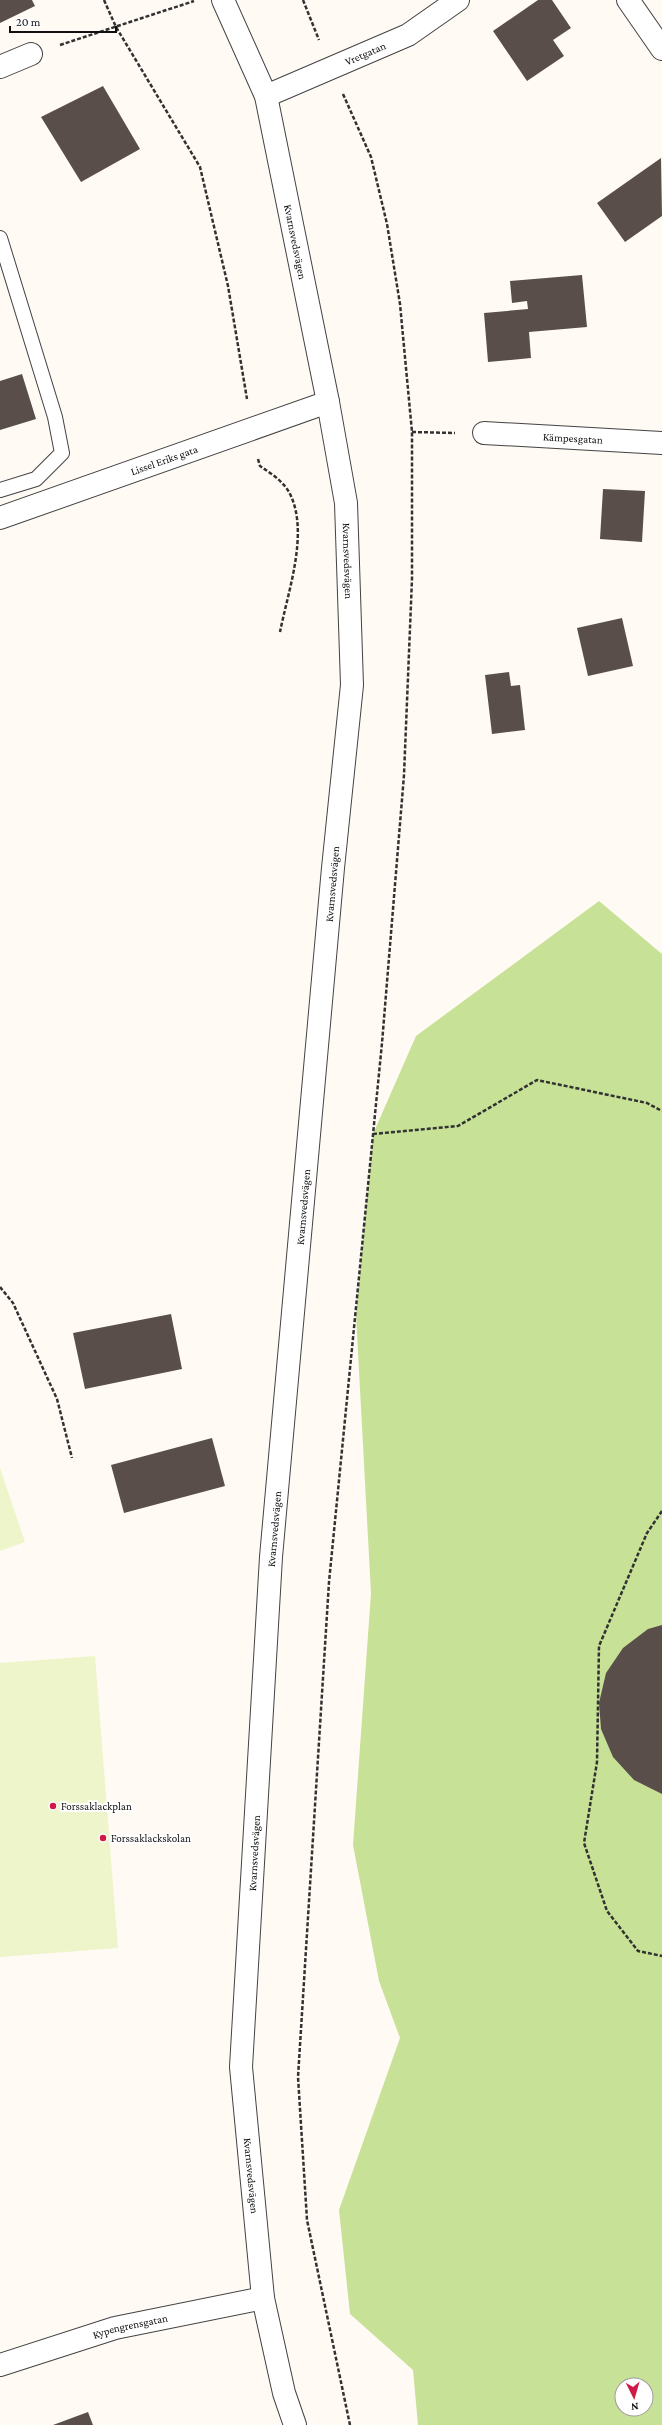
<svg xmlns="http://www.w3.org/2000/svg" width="662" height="2425" viewBox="0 0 662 2425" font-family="'Crimson Pro',serif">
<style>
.forest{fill:#c7e196;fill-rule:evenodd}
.pitch{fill:#eff5cb}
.building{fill:#5a4e4b}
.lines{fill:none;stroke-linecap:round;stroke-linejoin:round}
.service-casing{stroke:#434343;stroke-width:16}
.minor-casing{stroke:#434343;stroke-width:24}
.tertiary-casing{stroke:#434343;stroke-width:24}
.path{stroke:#323232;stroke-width:2.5;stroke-dasharray:4 2;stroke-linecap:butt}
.service{stroke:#fff;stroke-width:14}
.minor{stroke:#fff;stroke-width:22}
.tertiary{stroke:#fff;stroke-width:22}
.poi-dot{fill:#cf1a48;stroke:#fff;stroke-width:1.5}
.labels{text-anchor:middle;stroke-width:4;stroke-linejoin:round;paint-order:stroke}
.street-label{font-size:11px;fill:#101010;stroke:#fff}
.poi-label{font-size:11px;fill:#101010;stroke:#fff;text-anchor:start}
</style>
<rect width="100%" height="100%" fill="#fffaf4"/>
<path class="forest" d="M599 901 662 954V2425H418L413 2370 350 2314 339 2210 400 2038 379 1981 353 1845 371 1593 356 1315 373 1134 416 1036ZM622 2385H646V2409H622Z"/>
<path class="pitch" d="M0 1468 25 1542 0 1551Z
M95 1656 118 1948 0 1957V1663Z"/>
<path class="building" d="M0 0H32L35 6 0 23Z
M538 0H552L571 28 553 40 564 56 527 81 493 31Z
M103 86 140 149 81 182 41 117Z
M661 158 662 216 625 242 597 203Z
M582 275 587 327 529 332 531 358 488 362 484 313 528 309 527 301 512 303 510 281Z
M22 374 36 419 0 430V381Z
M603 489 645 491 642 542 600 539Z
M622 618 633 666 588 676 577 628Z
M509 672 511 686 520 685 525 730 492 734 485 675Z
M171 1314 182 1369 85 1389 73 1333Z
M212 1438 225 1486 124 1513 111 1465Z
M662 1625V1794L634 1780 613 1757 601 1729 599 1703 606 1673 623 1648 648 1629Z
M88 2412 93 2425H53Z"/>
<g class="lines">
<defs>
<path id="service" d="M0 238 55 417 62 453 36 479 0 490"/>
<g id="minor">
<path d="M628 0 662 49"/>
<path d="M0 67 31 54"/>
<path id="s1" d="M266 96 408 35 458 0"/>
<path id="s2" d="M484 433 662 443"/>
<path id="s3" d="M0 518 328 402"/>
<path id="s4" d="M0 2365 115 2328 263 2298"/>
</g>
<g id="tertiary">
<path id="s5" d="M223 0 266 96 328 402 346 503 352 685 333 868 271 1557 241 2067 263 2298 284 2393 295 2425"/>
</g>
</defs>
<use href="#service" class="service-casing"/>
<use href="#minor" class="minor-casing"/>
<use href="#tertiary" class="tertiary-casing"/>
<path class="path" d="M104 0 116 27 200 167 228 286 247 399
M303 0 319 40
M60 45 194 1
M343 94 371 157 387 224 400 304 412 432V579L404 775 382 1043 329 1582 298 2077 307 2220 350 2425
M412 432 455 433
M258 459 260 466C270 473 282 480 289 492 310 531 288 591 280 632
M373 1134 458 1126 537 1080 647 1103 662 1111
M0 1287 13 1303 57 1399 72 1458
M662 1511 647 1533 599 1646 597 1762 584 1843 607 1911 638 1951 662 1956"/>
<use href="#service" class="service"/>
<use href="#minor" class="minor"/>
<use href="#tertiary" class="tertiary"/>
</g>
<g class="poi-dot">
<circle cx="53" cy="1806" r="4"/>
<circle cx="103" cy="1838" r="4"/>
</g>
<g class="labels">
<g class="street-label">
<text dy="4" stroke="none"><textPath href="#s1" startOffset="108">Vretgatan</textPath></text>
<text dy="4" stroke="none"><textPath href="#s5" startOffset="254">Kvarnsvedsvägen</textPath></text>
<text dy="4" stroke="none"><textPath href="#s2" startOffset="89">Kämpesgatan</textPath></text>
<text dy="4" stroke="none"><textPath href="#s3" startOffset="174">Lissel Eriks gata</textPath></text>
<text dy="4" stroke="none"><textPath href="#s5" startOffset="578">Kvarnsvedsvägen</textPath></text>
<text transform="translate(332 884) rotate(-85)" y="4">Kvarnsvedsvägen</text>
<text transform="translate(303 1207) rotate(-85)" y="4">Kvarnsvedsvägen</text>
<text transform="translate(274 1529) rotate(-85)" y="4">Kvarnsvedsvägen</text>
<text transform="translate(254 1853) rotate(-87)" y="4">Kvarnsvedsvägen</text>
<text dy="4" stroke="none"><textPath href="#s5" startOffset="2198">Kvarnsvedsvägen</textPath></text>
<text dy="4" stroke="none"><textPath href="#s4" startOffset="136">Kypengrensgatan</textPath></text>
</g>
<g class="poi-label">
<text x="61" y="1810">Forssaklackplan</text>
<text x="111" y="1842">Forssaklackskolan</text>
</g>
</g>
<g transform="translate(634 2397) rotate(175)"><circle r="19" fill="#ffffff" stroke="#9f9f9f"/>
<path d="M0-3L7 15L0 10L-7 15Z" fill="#cf1a48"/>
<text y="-6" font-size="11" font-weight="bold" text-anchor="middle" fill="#101010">N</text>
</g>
<path d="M10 26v6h106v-6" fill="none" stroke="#101010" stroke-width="2"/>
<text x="16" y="26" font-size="12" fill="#101010" stroke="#ffffff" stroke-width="3" paint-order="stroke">20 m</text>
</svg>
